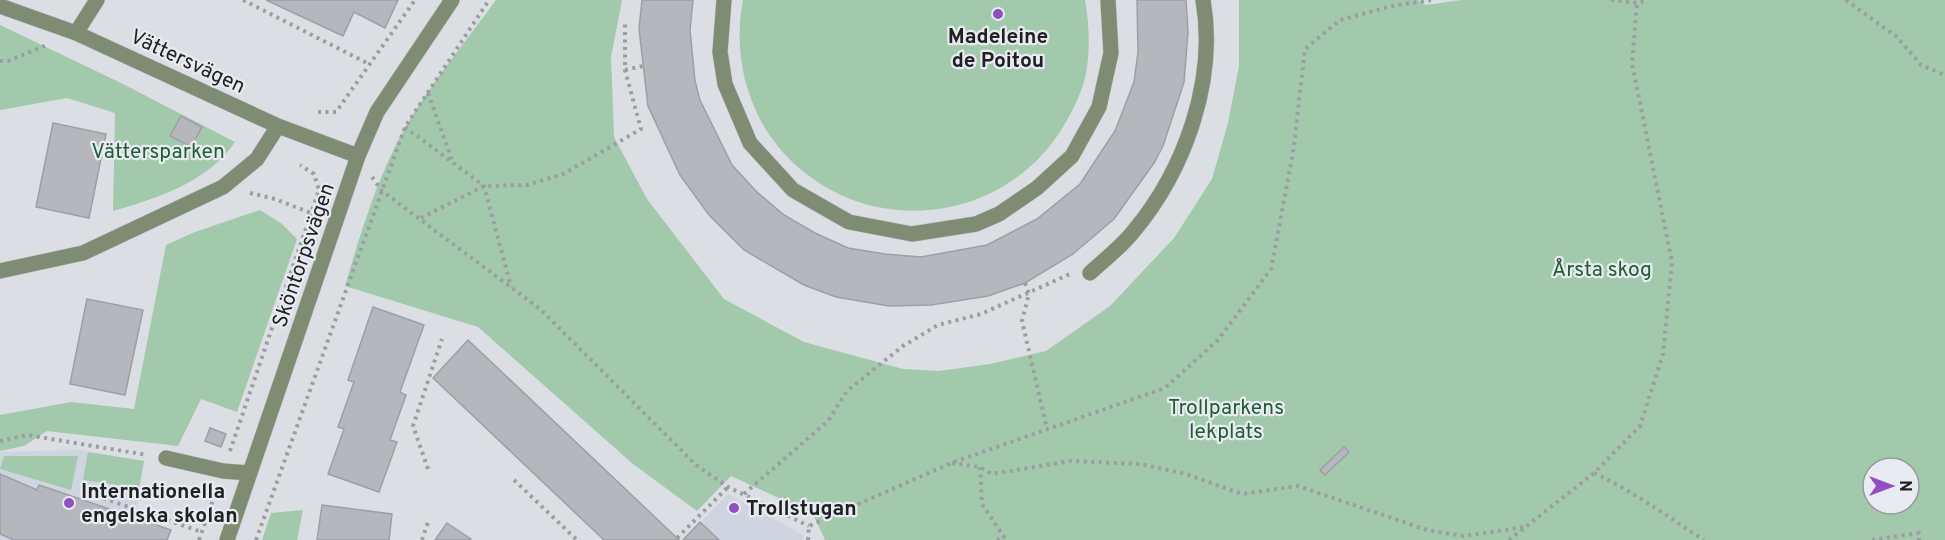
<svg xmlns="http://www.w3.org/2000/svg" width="1945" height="540" viewBox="0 0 1945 540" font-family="Overpass,sans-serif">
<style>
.built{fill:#ced4e0}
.green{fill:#a2c9ab;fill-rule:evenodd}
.building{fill:#b5b7bc;stroke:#9d9fa4;stroke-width:1.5}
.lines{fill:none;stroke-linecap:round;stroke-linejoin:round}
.minor-casing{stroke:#b9bcc0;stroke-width:16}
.path{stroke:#9b9da1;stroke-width:4;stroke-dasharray:3 4.5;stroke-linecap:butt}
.minor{stroke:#7e8c74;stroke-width:15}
.poi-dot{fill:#924fc3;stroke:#e8ebf1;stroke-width:2}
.labels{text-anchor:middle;stroke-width:4.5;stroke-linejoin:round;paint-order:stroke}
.poi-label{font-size:21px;font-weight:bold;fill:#1f2021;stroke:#e8ebf1;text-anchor:start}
.street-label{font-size:21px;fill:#1f2021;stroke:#e8ebf1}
.park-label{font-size:21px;fill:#1f5d33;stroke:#e8ebf1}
</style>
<rect width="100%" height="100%" fill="#dbdee3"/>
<path class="built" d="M79 450 144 461 135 518 171 530 167 540H0V452Z
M728 494 803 535V540H683Z"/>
<path class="green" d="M496 0H622L611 57 614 137 647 199 724 299 804 342 903 369 939 371 990 364 1046 351 1110 306 1174 238 1212 179 1228 123 1239 66V0H1418L1426 5 1462 0H1945V540H825L813 514 731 476 697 511 633 464 478 327 345 286C363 225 382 162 417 108 441 71 470 36 496 0ZM1873 468H1909V504H1873Z
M743 0H1085C1089 23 1090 44 1087 68 1084 88 1074 109 1063 127 1019 200 929 229 850 199 813 184 781 157 762 123 741 84 735 43 743 0Z
M0 25 121 83 235 142C208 182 158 198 113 211L115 113 67 98 0 110Z
M260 210 282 224 297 239 237 412 201 399 178 446 47 431 24 446 0 451V415L71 402 134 409 166 245 195 232Z
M88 452 144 461 139 488 83 480Z
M4 456H78L71 490 0 469Z
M303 510 297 540H262L271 513Z"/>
<path class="building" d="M266 0H398L385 28 354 12 343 36Z
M642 0H693L690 30 695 81 700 100 732 165 757 192 784 215 815 233 848 248 885 254 921 257 987 245 1037 219 1080 184 1115 131 1134 82 1138 52 1137 0H1186L1188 32 1184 82 1163 146 1154 163 1114 219 1073 254 1025 283 988 296 931 305 889 306 836 297 804 285 744 250 709 215 680 175 648 106 639 29Z
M181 116 202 127 191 147 170 136Z
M53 123 106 134 89 218 36 207Z
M87 299 143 310 125 395 70 384Z
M373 307 424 325 400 392 406 395 390 440 397 442 379 492 328 474 344 429 338 427 354 382 348 380Z
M468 340 677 538 679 540H604L469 412 433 378Z
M210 428 226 434 221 447 205 441Z
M1344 447 1349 452 1325 475 1320 470Z
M0 474 37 490 39 485 171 530 167 540H14L0 534Z
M322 505 392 514 389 540H317Z
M700 522 719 540H683Z
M447 523 471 539 470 540H435Z"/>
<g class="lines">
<defs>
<path id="minor" d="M724 0 720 52 725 84 750 143 793 190 849 222 912 234 976 224 999 214 1037 188 1072 156 1099 107 1111 53 1108 0
M0 6 76 33 278 126 358 156
M76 33 97 0
M0 271 83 253 223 187 257 159 278 126
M1090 273C1104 260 1121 247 1133 232 1185 170 1217 80 1203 0
M166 458 223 471 249 473
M227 540 358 156 377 112 452 0"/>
</defs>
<use href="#minor" class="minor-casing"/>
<path class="path" d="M243 0 369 64
M1611 0 1637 3 1648 0
M1846 0 1897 37 1921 65 1945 75
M0 61H8L47 45
M625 70 643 66
M428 93 453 163
M318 112H336L415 0
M405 127 484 186 511 287
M372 177 382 191 540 309 696 465 728 487 809 526
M250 193 275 199 311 213
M421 218 484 186 527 185 563 174 641 129 625 70V20
M1025 283 1029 294 1022 321 1047 429
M0 441 28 435 147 455
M230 451 319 190 314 174 300 165
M952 463 980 467 992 474 1071 461 1141 464 1186 474 1242 494 1298 486 1427 530 1463 536 1525 527
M980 467 982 504 1006 540
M428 469 413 426 442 339
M1594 473C1633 491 1668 517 1704 540
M514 480 577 540
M82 491 202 532
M744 494 828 421 847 391 903 346 938 325 981 314 1070 274
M677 538 728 487
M199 540 217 489
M256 540 405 127 489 0
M422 540 429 519
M808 540 809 526 951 463 1165 388 1218 340 1271 269 1293 153 1305 49 1340 20 1392 6 1431 0
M997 540 1004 536
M1509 540 1594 473 1640 426 1663 354 1672 262 1632 63 1637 3
M1872 540 1919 533V540"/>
<use href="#minor" class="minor"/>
</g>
<g class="poi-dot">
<circle cx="998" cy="14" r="6"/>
<circle cx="69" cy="503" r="6"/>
<circle cx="734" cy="508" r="6"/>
</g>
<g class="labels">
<g class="poi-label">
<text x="998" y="43" text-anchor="middle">Madeleine<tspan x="998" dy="24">de Poitou</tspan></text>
<text x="81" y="498">Internationella<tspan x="81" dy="24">engelska skolan</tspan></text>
<text x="746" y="515">Trollstugan</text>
</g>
<g class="street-label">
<text transform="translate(188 61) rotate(25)" y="7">Vättersvägen</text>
<text transform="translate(303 255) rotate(-71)" y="7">Sköntorpsvägen</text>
</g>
<g class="park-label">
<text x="158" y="158">Vättersparken</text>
<text x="1602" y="276">Årsta skog</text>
<text x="1226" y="414">Trollparkens<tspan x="1226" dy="24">lekplats</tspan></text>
</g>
</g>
<g transform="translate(1891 486) rotate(90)"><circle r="28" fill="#e8ebf1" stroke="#989a9e" stroke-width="1.5"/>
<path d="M0-4.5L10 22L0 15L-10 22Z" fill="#924fc3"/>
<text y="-9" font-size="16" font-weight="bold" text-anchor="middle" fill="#1f2021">N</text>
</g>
</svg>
